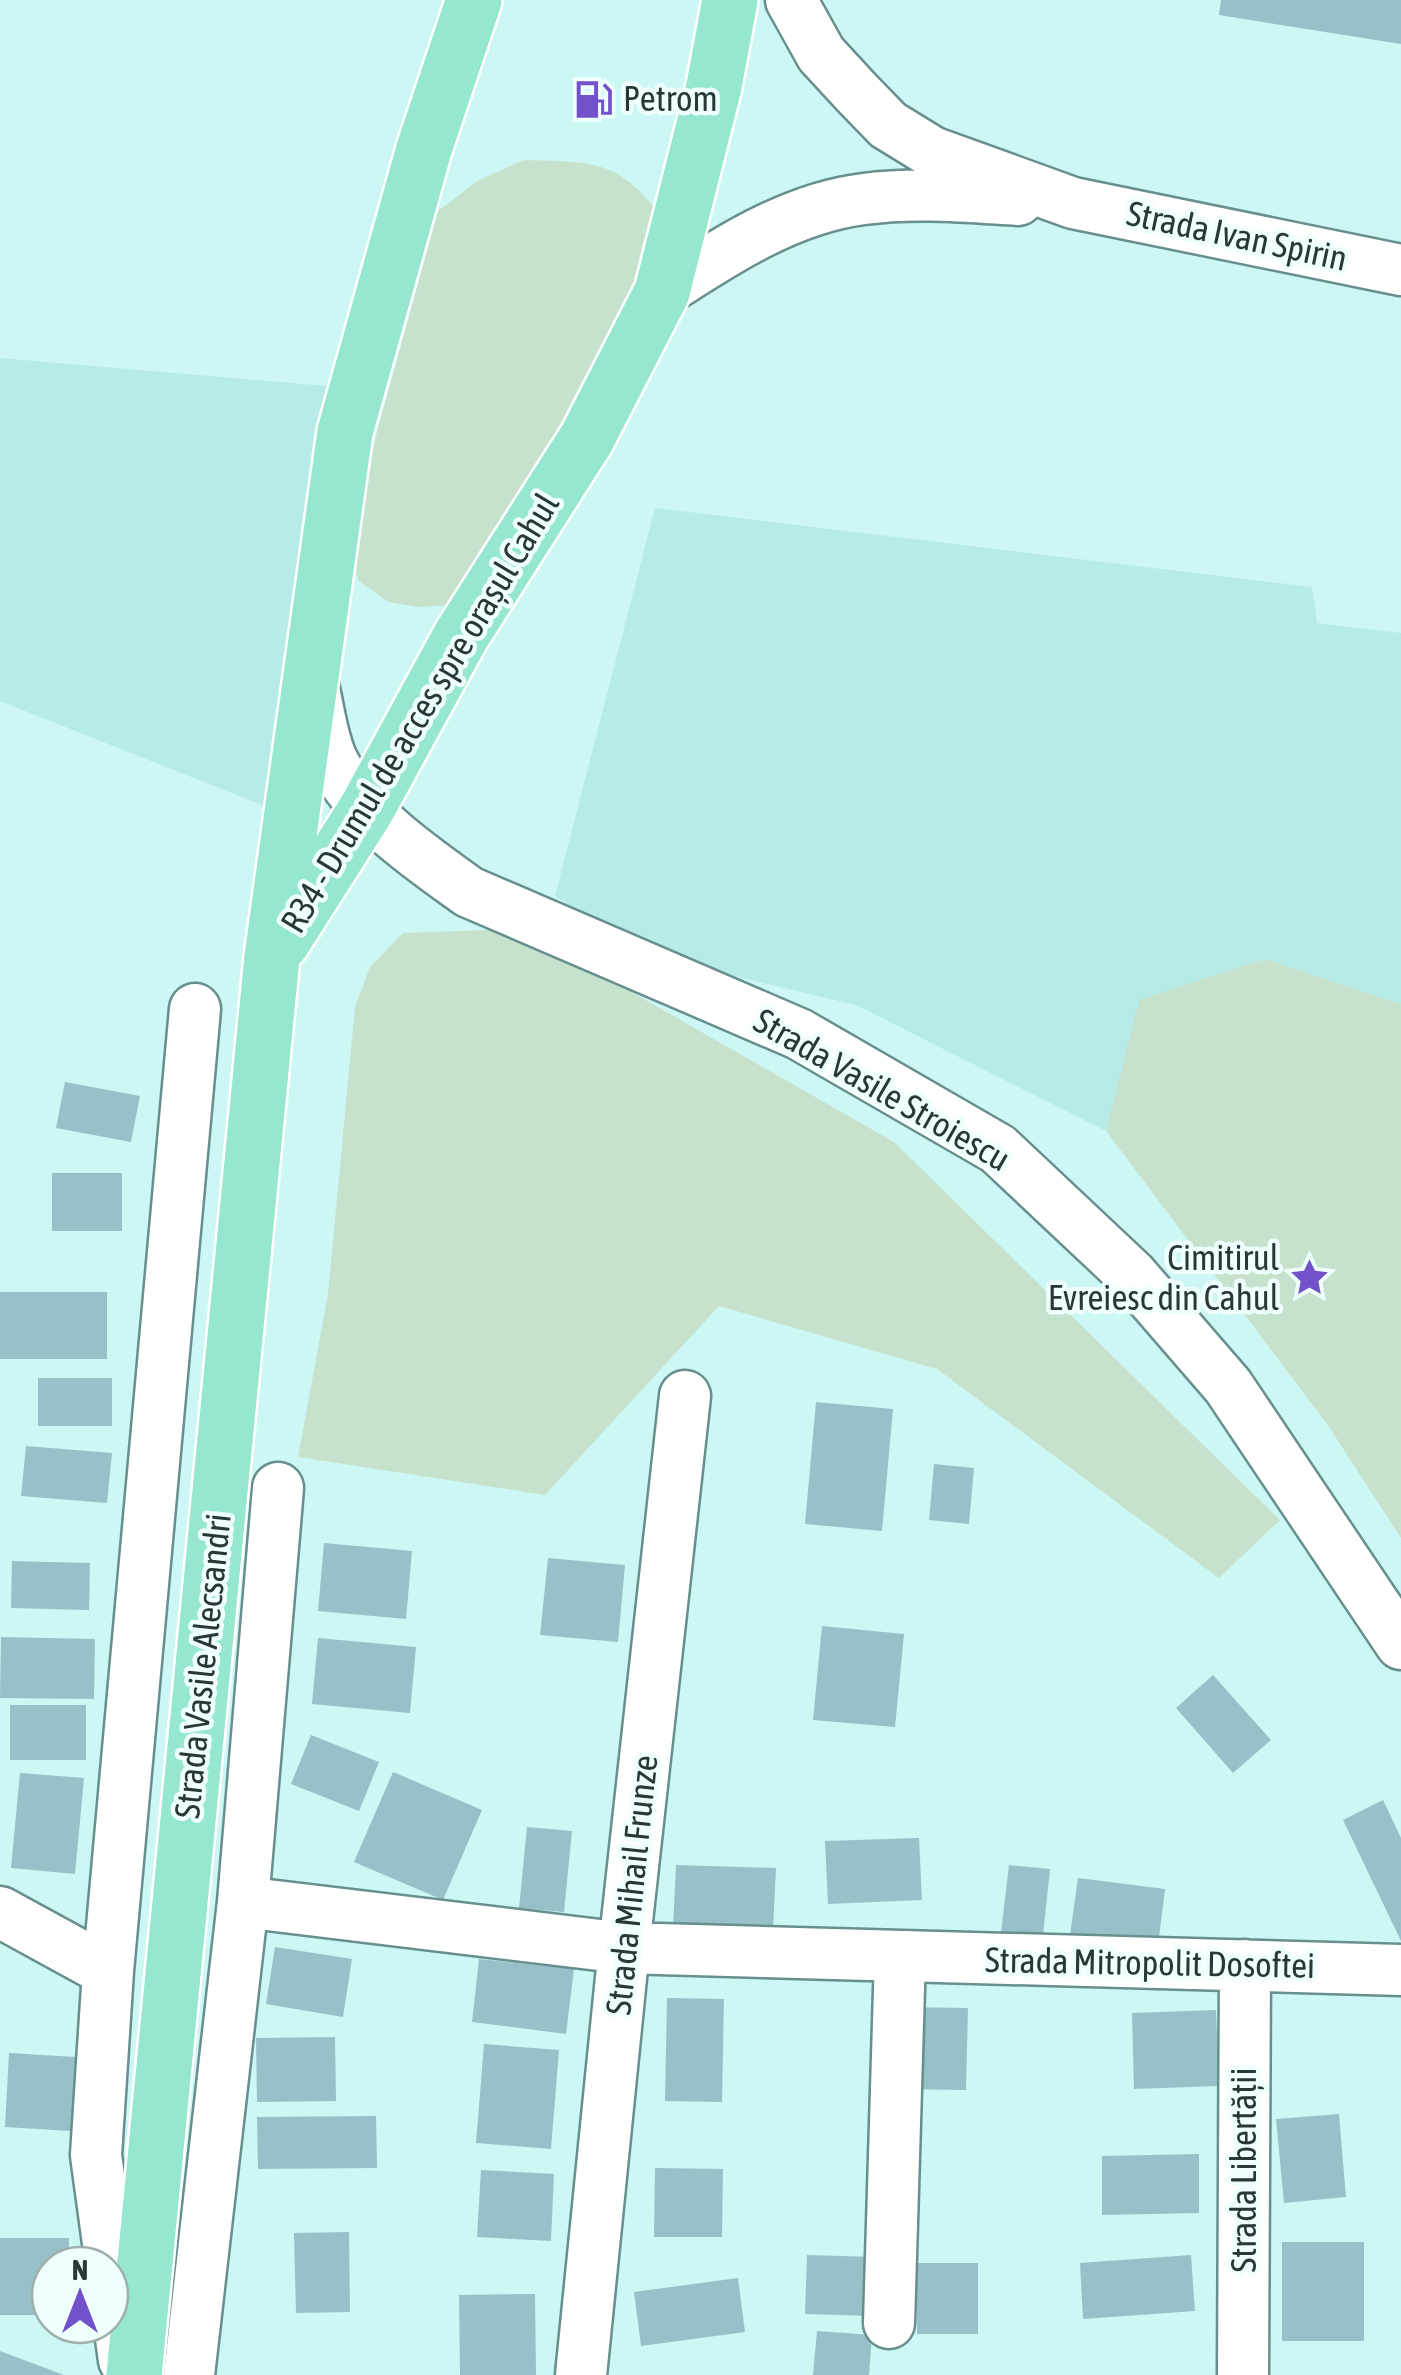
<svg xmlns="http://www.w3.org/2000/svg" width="1401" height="2375" viewBox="0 0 1401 2375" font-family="'Asap Condensed',sans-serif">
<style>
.built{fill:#b7ebe8}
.green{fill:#c7e2cc}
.building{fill:#98c0c9}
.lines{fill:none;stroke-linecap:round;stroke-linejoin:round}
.minor-casing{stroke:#678f8d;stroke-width:55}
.major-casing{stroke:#fff;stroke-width:60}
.minor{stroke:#fff;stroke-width:50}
.major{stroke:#96e7d0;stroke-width:55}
.labels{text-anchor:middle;stroke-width:9;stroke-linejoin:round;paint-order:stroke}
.poi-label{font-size:35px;fill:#273837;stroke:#eefffd;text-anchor:start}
.street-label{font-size:35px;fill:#273837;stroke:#eefffd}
</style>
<rect width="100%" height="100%" fill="#ccf7f4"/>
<path class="built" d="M0 358 338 387 264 806 0 701Z
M655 508 1312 587 1317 623 1401 633V1004L1265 959 1140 1000 1106 1131 856 1005 645 955 555 896Z"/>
<path class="green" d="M524 160C595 162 618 159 664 219L578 411 451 605 419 607 388 602 359 581 349 552 377 432 438 211 479 180Z
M489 930 553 947 894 1142 1280 1520 1219 1578 937 1369 719 1306 545 1495 298 1457 328 1294 355 1007 370 967 403 933Z
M1265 959 1401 1004V1538L1327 1424 1106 1131 1139 1000Z"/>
<path class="building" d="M1221 0H1401V44L1219 15Z
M65 1082 140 1096 131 1142 56 1128Z
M52 1173H122V1231H52Z
M0 1292H107V1359H0Z
M38 1378H112V1426H38Z
M816 1402 893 1409 882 1531 805 1524Z
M26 1446 112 1453 107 1503 21 1496Z
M934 1464 974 1468 969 1524 929 1520Z
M324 1543 412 1551 406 1619 318 1611Z
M548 1558 625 1565 618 1642 540 1635Z
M12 1561 90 1563 89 1610 11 1608Z
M822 1626 904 1634 895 1727 813 1720Z
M1 1637 95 1639 94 1699 0 1698Z
M318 1638 416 1647 410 1713 312 1704Z
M1213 1675 1271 1740 1233 1773 1176 1708Z
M10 1705H86V1760H10Z
M311 1735 379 1762 359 1811 291 1784Z
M393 1772 482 1810 443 1900 354 1862Z
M20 1773 84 1778 75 1874 11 1868Z
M1383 1800 1401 1838V1941L1343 1820Z
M527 1827 572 1831 564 1912 519 1908Z
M919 1838 922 1900 828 1904 825 1841Z
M676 1865 776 1868 773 1930 673 1927Z
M1009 1865 1050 1869 1042 1945 1000 1941Z
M1078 1878 1165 1889 1157 1954 1069 1942Z
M275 1947 352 1959 343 2017 266 2004Z
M479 1959 574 1969 566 2034 472 2022Z
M667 1998 724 1999 722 2102 665 2101Z
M902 2007 968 2008 966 2090 900 2089Z
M1216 2010 1219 2086 1134 2089 1132 2013Z
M335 2037 336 2101 257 2102 256 2038Z
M484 2044 559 2050 551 2149 476 2143Z
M9 2053 92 2058 87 2132 5 2127Z
M1339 2114 1346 2197 1284 2203 1276 2119Z
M376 2116 377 2168 258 2169 257 2117Z
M1199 2154V2213L1102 2215V2156Z
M655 2168 723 2169 722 2237H654Z
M481 2170 554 2174 551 2241 477 2237Z
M349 2232 350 2312 296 2313 294 2233Z
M0 2238H69V2265H50V2315H0Z
M1282 2242H1364V2341H1282Z
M807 2255 874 2257 872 2316 805 2314Z
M1191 2255 1195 2311 1083 2319 1080 2263Z
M917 2263H978V2334H917Z
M738 2278 745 2332 641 2346 634 2292Z
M535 2294 536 2375H460L459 2295Z
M817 2331 872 2335 869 2375H813Z
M0 2351 64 2375H0Z"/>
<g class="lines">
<defs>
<path id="minor" d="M791 0 821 54 856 92 888 125 932 152 1073 203 1401 270
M662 292C723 252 790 208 864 199 915 192 967 197 1018 200
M313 685C319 709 322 740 333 762 362 818 419 856 469 892L799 1034 998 1149 1132 1275 1228 1386 1401 1644
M243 1902 624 1948 1401 1970
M0 1912 108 1971
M889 2323 900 1956
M124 2360 96 2155 108 1971 195 1009
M189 2375 243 1902 278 1488
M581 2375 624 1948 685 1396
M1243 2375 1245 1965"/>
<path id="major" d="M282 942 366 810 461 636 587 438 662 292 714 86 730 0
M134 2375 272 957 345 432 424 149 474 0"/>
</defs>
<use href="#minor" class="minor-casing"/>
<use href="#major" class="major-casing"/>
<use href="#minor" class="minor"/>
<use href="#major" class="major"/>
</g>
<defs>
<symbol id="fuel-bare" viewBox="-9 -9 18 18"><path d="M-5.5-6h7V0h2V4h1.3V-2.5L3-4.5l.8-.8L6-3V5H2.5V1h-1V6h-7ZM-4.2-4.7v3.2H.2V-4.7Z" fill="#7251cb" stroke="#eefffd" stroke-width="2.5" paint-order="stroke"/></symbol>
<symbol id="sight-bare" viewBox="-9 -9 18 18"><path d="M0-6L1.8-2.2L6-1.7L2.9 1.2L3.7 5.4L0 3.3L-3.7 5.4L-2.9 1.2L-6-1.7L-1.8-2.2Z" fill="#7251cb" stroke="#eefffd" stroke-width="2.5" paint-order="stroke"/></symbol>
</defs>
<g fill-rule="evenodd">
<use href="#fuel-bare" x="566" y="72" width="55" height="55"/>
<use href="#sight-bare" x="1282" y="1250" width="55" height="55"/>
</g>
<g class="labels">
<g class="poi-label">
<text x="623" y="111">Petrom</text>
<text x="1279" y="1270" text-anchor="end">Cimitirul<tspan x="1279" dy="40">Evreiesc din Cahul</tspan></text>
</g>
<g class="street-label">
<text transform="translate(1237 236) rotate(12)" y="12">Strada Ivan Spirin</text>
<text transform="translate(420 713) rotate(-59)" y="12">R34 - Drumul de acces spre orașul Cahul</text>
<text transform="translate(882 1090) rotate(30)" y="12">Strada Vasile Stroiescu</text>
<text transform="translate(203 1666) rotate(-84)" y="12">Strada Vasile Alecsandri</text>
<text transform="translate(632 1885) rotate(-84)" y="12">Strada Mihail Frunze</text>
<text transform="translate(1150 1963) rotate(1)" y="12">Strada Mitropolit Dosoftei</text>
<text transform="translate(1244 2170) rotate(-90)" y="12">Strada Libertății</text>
</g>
</g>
<g transform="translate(80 2295)"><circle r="48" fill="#eefffd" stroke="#9eafae" stroke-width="2.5"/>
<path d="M0-8L18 38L0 25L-18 38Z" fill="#7251cb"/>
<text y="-15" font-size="28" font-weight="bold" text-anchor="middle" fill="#273837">N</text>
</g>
</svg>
